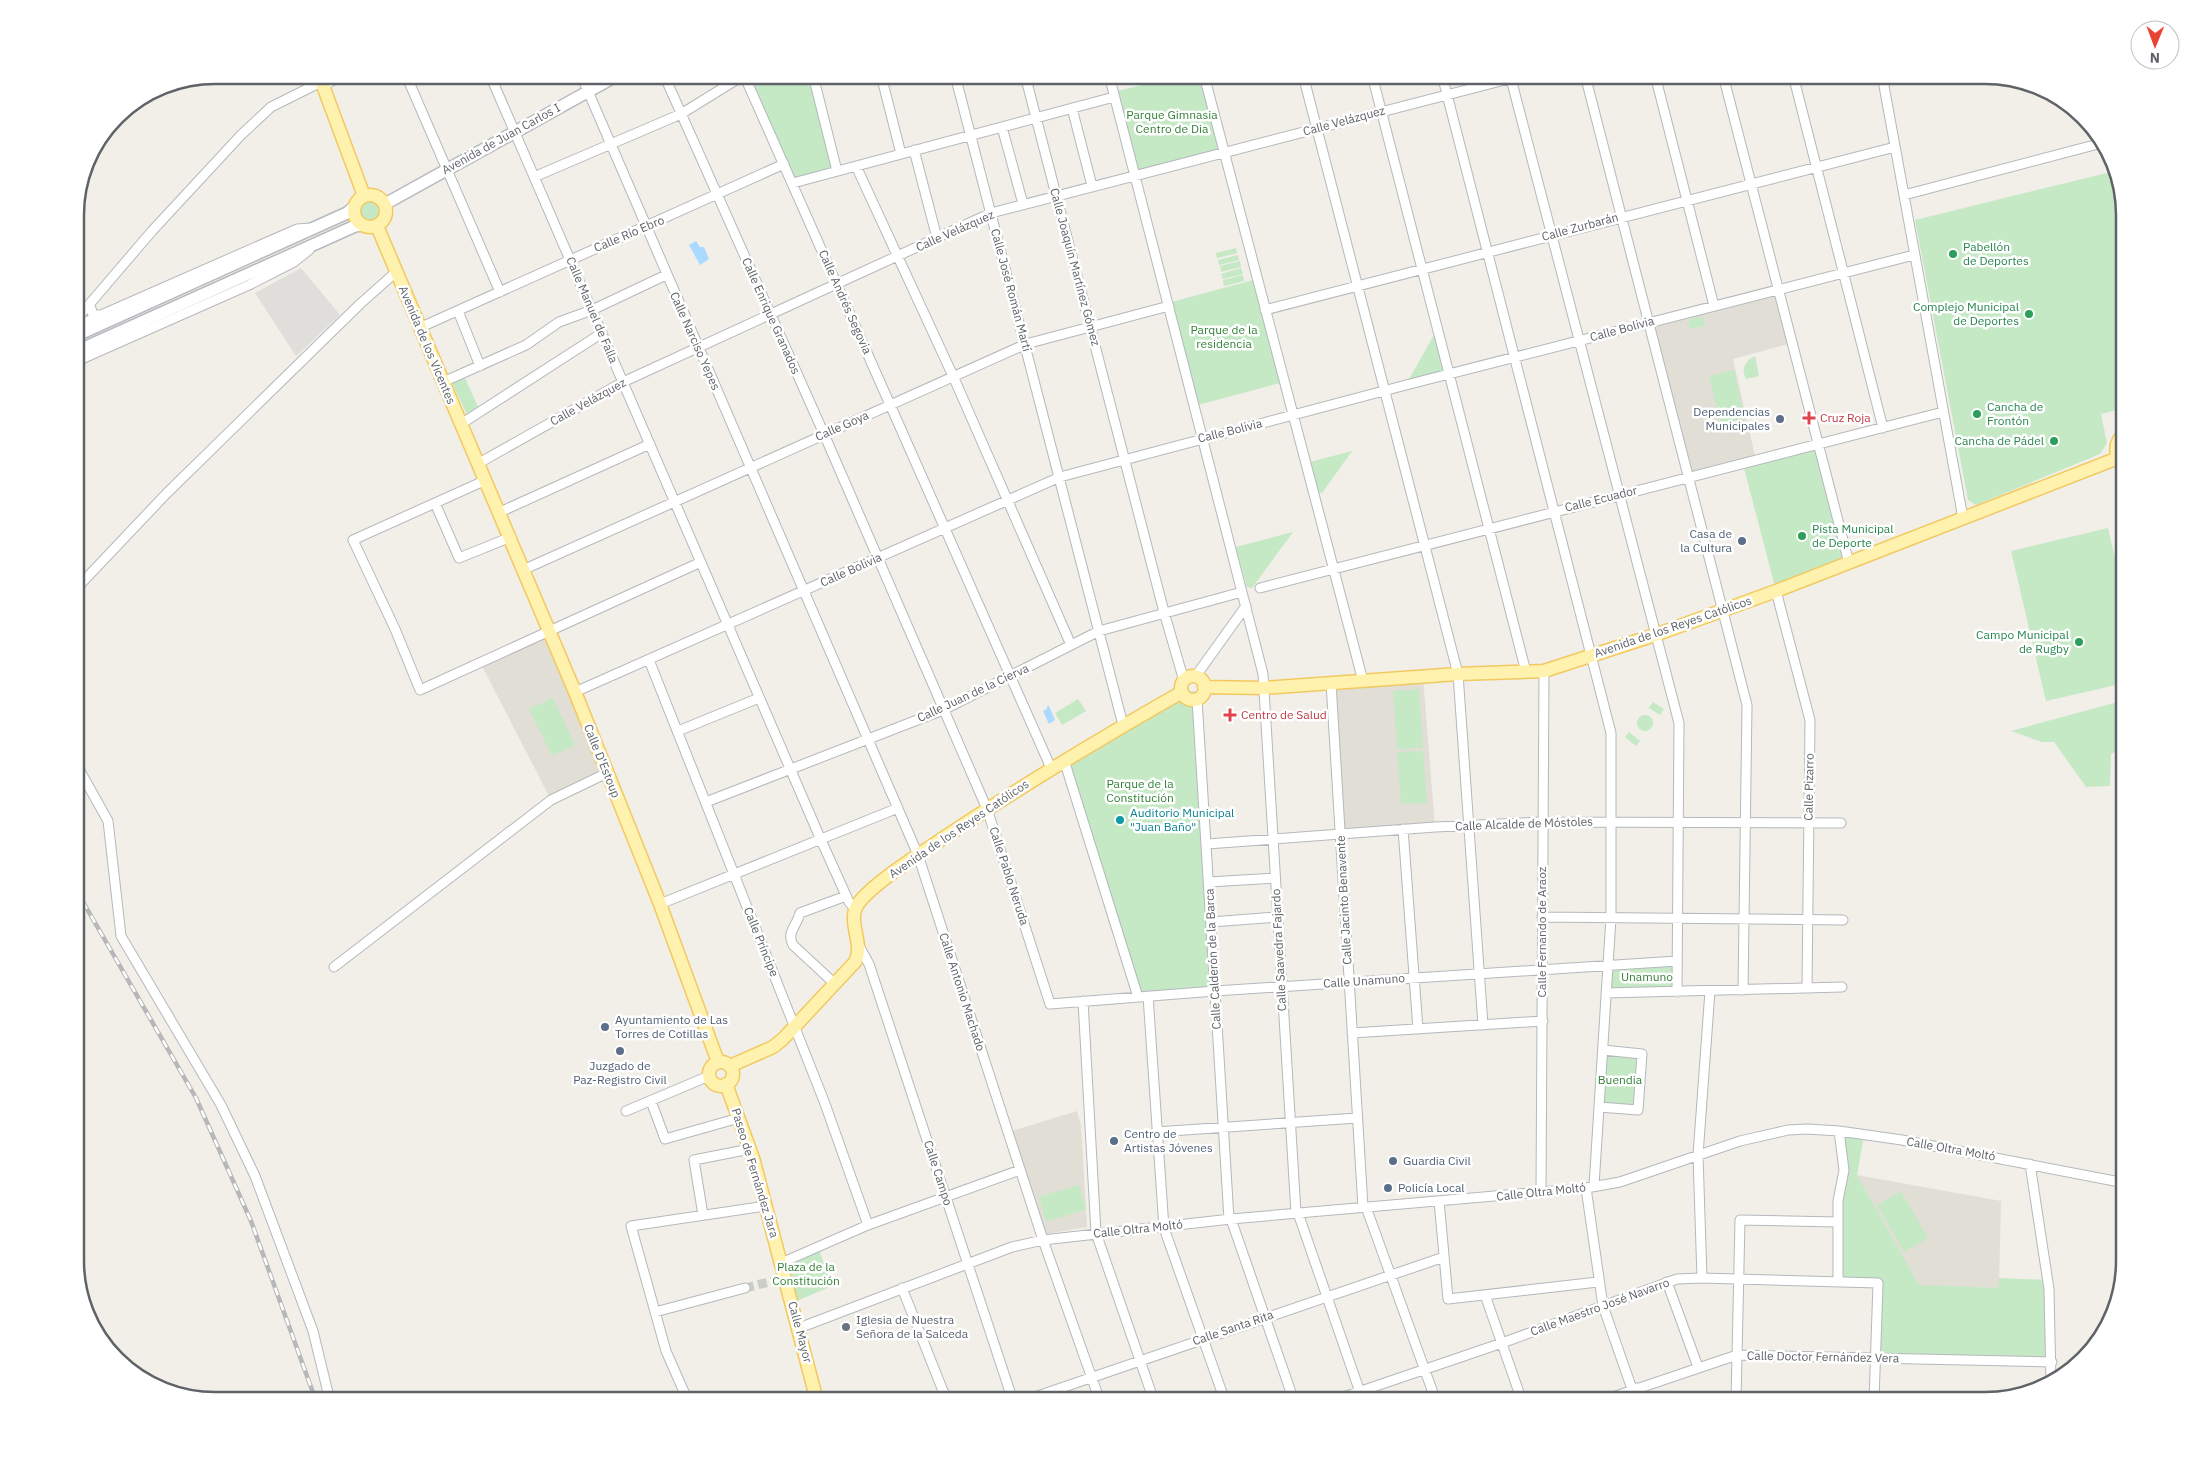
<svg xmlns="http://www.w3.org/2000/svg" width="2200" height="1476" viewBox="0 0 2200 1476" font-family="'IBM Plex Sans',sans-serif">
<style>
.industrial{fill:#e0deda}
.education{fill:#e1ded6}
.green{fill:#c5e8c5}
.water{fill:#aadaff}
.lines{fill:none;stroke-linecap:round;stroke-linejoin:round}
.street-tunnel{stroke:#ccccc8;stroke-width:9;stroke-dasharray:9 4.5;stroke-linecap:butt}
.street-casing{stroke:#b5b8bc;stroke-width:11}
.secondary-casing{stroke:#b6babf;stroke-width:14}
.primary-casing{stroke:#f2c960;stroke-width:15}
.street{stroke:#fff;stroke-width:9}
.secondary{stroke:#fff;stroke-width:11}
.primary{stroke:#fff2af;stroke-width:12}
.rail-casing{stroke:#b6b7b8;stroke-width:4.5}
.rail{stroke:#fff;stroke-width:2.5;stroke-dasharray:8;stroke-linecap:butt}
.leisure-dot{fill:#2e9e5b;stroke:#fff;stroke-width:2}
.health-dot{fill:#e0444e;stroke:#fff;stroke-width:2}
.service-dot{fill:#5c6f8a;stroke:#fff;stroke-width:2}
.culture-dot{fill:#0f9aa8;stroke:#fff;stroke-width:2}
.worship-dot{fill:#6b7280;stroke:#fff;stroke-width:2}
.labels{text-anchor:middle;stroke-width:5;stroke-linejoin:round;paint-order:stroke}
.park-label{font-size:12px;fill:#348238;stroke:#fff}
.street-label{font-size:12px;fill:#5f6368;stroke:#fff}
.leisure-label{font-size:12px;fill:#27864d;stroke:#fff;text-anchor:start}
.service-label{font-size:12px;fill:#4e5e75;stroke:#fff;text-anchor:start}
.health-label{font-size:12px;fill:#be3a42;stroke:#fff;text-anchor:start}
.culture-label{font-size:12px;fill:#0d838f;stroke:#fff;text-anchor:start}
.worship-label{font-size:12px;fill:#5b616d;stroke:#fff;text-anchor:start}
.rim{fill:none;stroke:#5f6368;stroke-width:2.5}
</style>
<rect width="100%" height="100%" fill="#f1efe8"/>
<path class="industrial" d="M301 268 340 315 296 356 255 293Z"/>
<path class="education" d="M1773 290 1788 344 1733 359 1756 460 1689 478 1650 322Z
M550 630 607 773 551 800 480 662Z
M1423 677 1435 827 1340 834 1331 683Z
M1077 1111 1081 1125 1087 1227 1046 1234 1012 1131Z
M1857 1175 2001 1201 1999 1288 1919 1286Z"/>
<path class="green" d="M744 75H813L837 171 793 183Z
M1184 75H1204L1224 152 1135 176 1113 92Z
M2115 171 2125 214V408L2101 414 2107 443 2100 454 1976 505 1968 500 1915 220Z
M360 211a10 10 0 1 1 20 0a10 10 0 1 1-20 0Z
M1236 248 1237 253 1217 258 1216 253Z
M1238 255 1239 260 1219 265 1218 260Z
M1240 261 1241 267 1221 272 1220 266Z
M1241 268 1243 274 1223 279 1221 274Z
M1243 275 1244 281 1224 286 1223 280Z
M1257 279 1284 382 1194 406 1168 303Z
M1702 317 1705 326 1690 329 1688 320Z
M1438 328 1450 374 1408 381Z
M1755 356 1759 376 1746 379C1741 369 1745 361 1755 356Z
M1734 370 1745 418 1721 424 1709 376Z
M465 378 478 407 467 415 452 383Z
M1819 444 1849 563 1776 591 1743 464Z
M1352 451 1322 493 1317 492 1310 462Z
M2108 528 2125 601V683L2046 701 2011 551Z
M1293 532 1252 588 1247 587 1236 547Z
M1419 689 1423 748 1397 749 1393 691Z
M1197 691 1215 991 1138 997 1064 760 1184 692Z
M553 698 575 745 552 756 529 709Z
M1078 699 1086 711 1062 725 1055 713Z
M2125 700V748L2111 754 2110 786 2086 787 2054 742H2042L2011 731Z
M1653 702 1664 709 1660 715 1649 708Z
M1637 723a8 8 0 1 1 16 0a8 8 0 1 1-16 0Z
M1629 732 1640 741 1636 746 1625 737Z
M1423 751 1427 803 1401 804 1397 752Z
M1677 961V992L1606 993 1608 965Z
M1603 1050 1642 1054 1638 1110 1599 1107Z
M1839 1131 1864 1135 1857 1175 1919 1285 1998 1288 1999 1278 2048 1280 2052 1362 1876 1358 1878 1283 1838 1282V1201L1844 1177Z
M1079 1185 1086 1209 1046 1222 1039 1197Z
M1901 1191 1928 1238 1904 1252 1877 1205Z
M818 1247 832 1286 792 1303 781 1263Z"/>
<path class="water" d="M696 241 700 247H704L709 259 700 265 689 245Z
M1047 706H1049L1055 720 1049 724 1043 711 1047 709Z"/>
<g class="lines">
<path class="street-tunnel" d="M745 1288 785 1278"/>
<defs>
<path id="street" d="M406 75 500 292
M490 75 821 840 849 902 855 909
M581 75 918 855 1043 1240 1100 1401
M664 75 824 434 987 809 1050 1004 1215 991 1677 961
M744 75 1051 768
M813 75 837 171
M881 75 901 154
M955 75 1123 725
M1025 75 1164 612 1184 681
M1109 75 1263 674 1296 1213
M1204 75 1363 681
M1303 75 1458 674 1483 1025
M1372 75 1526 672
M1442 75 1611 733V918L1594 1186
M1510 75 1679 723 1677 992
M1585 75 1747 705 1743 990
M1655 75 1714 306
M1723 75 1849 563
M1793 75 1883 428
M1882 75 1963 518
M323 86 343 75
M1072 108 1092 186
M1002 127 1023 204
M914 150 937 238
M856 166 953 376 1071 645
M534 177 681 114 744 75
M793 183 1114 97
M1904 195 2102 143
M90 305 93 315H101L297 229 311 228
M1265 310 1895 147
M458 311 480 366
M75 321 152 231 241 135 271 107 321 82
M75 326 101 316
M419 328 784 164
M75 362 249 285 294 262 309 250
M443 382 526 345 559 322 592 310 666 275
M461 424 602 333
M479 463 623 382 991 213 1524 75
M486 480 353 540 395 629 420 690 701 562
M435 503 459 558 511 537
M500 512 650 444
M525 569 1026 344 1169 306
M1260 588 1943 412
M75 590 166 494 360 304 396 272
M1776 591 1810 720 1807 988
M649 660 824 1101 868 1225
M1195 677 1246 606
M1331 683 1363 1207
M575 692 1060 477 1406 385 1914 255
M1197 699 1229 1219
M678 731 759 698
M1064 760 1138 997
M75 762 108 821 121 936 221 1105 255 1176 313 1331 330 1401
M706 802 943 710 1099 631 1242 592
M1403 829 1418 1029
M1207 844 1435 827 1542 822 1841 823
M1209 882 1275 878
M660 904 898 808
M1542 917 1843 920
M1211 922 1277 917
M859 946 869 964 1013 1401
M334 967 551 800 607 773
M835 984 793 945C786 932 797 926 800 913L846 896
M1606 993 1842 987
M1148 996 1164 1228 1225 1401
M1083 1001 1096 1233 1154 1401
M1352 1033 1543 1021
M651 1101 665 1139 739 1118
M1599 1107 1638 1110 1642 1054 1603 1050
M626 1111 709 1076
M1156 1132 1357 1118
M2030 1164 2049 1289 2051 1383
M1586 1188 1603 1306 1632 1389
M1541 1193 1544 671
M1439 1201 1448 1299 1598 1282
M1366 1207 1436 1401
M1298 1213 1363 1401
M703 1215 694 1160 750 1149
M1231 1219 1294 1401
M781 1263 868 1225 1020 1170
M1702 1278 1698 1155 1710 991
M1667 1282 1698 1367
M1838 1282V1201L1844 1170 1839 1131
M902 1288 947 1401
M1485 1295 1522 1401
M655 1312 745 1288
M799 1328 1012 1247 1043 1240 1231 1219 1586 1188 1620 1182 1740 1141 1788 1130 1807 1129 1839 1131 1902 1140 2125 1183
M688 1401 666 1351 631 1226 766 1206
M1023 1401 1444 1257
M1332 1401 1502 1343 1677 1279 1702 1278 1878 1283 1874 1401
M1601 1401 1737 1355 2052 1362
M1637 1401V1388
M1736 1401 1740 1220 1838 1222"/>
<path id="secondary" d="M385 204 618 75
M75 336 347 213 354 207
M75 352 355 226 361 225"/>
<path id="primary" d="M319 75 364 196
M354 211a16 16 0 1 1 32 0a16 16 0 1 1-32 0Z
M377 226 575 692 660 904 718 1062
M2125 433C2114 442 2113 456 2125 465
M1181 688a12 12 0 1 1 24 0a12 12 0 1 1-24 0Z
M1204 687 1263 688 1458 674 1544 671 1655 635 1776 591 2118 458
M709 1074a12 12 0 1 1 24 0a12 12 0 1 1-24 0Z
M730 1066 773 1047 783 1039 855 962C865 944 846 921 858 904 869 887 917 855 936 843 1016 789 1098 740 1182 692
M726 1084 753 1158 817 1401"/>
</defs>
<use href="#street" class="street-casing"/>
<use href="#secondary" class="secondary-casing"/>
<use href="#primary" class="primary-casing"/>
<use href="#street" class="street"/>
<use href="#secondary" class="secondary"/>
<use href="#primary" class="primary"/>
<defs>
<path id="rail" d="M75 888 196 1098 251 1221 316 1401"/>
</defs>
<use href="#rail" class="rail-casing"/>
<use href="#rail" class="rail"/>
</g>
<g class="leisure-dot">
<circle cx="1953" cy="254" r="5"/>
<circle cx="2029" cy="314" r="5"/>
<circle cx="1977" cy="414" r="5"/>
<circle cx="2054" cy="441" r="5"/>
<circle cx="1802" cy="536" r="5"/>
<circle cx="2079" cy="642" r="5"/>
</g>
<g class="health-dot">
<path d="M1806.5 410.5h5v5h5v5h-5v5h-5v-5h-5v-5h5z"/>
<path d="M1227.5 707.5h5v5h5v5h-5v5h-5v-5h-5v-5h5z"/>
</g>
<g class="service-dot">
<circle cx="1780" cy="419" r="5"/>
<circle cx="1742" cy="541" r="5"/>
<circle cx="605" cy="1027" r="5"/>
<circle cx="620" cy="1051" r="5"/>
<circle cx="1114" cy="1141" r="5"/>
<circle cx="1393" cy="1161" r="5"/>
<circle cx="1388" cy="1188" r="5"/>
</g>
<circle class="culture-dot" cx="1120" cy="820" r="5"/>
<circle class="worship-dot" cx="846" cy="1327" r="5"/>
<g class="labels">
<g class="park-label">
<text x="1172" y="119">Parque Gimnasia<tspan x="1172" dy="14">Centro de Dia</tspan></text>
<text x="1224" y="334">Parque de la<tspan x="1224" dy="14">residencia</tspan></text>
<text x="1140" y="788">Parque de la<tspan x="1140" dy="14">Constitución</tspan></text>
<text x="1647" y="981">Unamuno</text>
<text x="1620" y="1084">Buendia</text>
<text x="806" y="1271">Plaza de la<tspan x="806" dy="14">Constitución</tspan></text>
</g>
<g class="street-label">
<text transform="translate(1344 121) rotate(-15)" y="4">Calle Velázquez</text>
<text transform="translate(501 139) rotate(-29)" y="4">Avenida de Juan Carlos I</text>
<text transform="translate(1580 227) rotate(-15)" y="4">Calle Zurbarán</text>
<text transform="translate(955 231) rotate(-24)" y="4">Calle Velázquez</text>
<text transform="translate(629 234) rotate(-23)" y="4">Calle Río Ebro</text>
<text transform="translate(1075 267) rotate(75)" y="4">Calle Joaquín Martínez Gómez</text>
<text transform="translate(1011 290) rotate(75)" y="4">Calle José Román Martí</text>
<text transform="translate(845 302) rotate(66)" y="4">Calle Andrés Segovia</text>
<text transform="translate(592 310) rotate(67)" y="4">Calle Manuel de Falla</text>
<text transform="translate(771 316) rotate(66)" y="4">Calle Enrique Granados</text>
<text transform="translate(1622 329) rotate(-15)" y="4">Calle Bolivia</text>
<text transform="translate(695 341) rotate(66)" y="4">Calle Narciso Yepes</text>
<text transform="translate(427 345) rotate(67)" y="4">Avenida de los Vicentes</text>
<text transform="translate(588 402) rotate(-29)" y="4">Calle Velázquez</text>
<text transform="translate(842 426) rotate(-24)" y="4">Calle Goya</text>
<text transform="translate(1230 431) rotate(-14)" y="4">Calle Bolivia</text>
<text transform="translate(1601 499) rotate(-14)" y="4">Calle Ecuador</text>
<text transform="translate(851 570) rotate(-24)" y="4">Calle Bolivia</text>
<text transform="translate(1673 627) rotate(-19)" y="4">Avenida de los Reyes Católicos</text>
<text transform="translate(973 693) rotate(-25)" y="4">Calle Juan de la Cierva</text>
<text transform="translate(602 761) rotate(68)" y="4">Calle D'Estoup</text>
<text transform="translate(1809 787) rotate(-89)" y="4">Calle Pizarro</text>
<text transform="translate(1524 824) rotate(-2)" y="4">Calle Alcalde de Móstoles</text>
<text transform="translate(959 829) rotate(-34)" y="4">Avenida de los Reyes Católicos</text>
<text transform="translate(1009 876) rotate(72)" y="4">Calle Pablo Neruda</text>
<text transform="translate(1344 900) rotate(-93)" y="4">Calle Jacinto Benavente</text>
<text transform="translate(1542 932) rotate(-90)" y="4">Calle Fernando de Araoz</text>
<text transform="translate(761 942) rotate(68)" y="4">Calle Príncipe</text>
<text transform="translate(1279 950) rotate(-93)" y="4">Calle Saavedra Fajardo</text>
<text transform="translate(1213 959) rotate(-93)" y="4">Calle Calderón de la Barca</text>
<text transform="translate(1364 981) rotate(-4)" y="4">Calle Unamuno</text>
<text transform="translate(962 992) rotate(72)" y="4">Calle Antonio Machado</text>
<text transform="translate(1951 1149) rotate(10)" y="4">Calle Oltra Moltó</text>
<text transform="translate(755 1173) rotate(73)" y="4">Paseo de Fernández Jara</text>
<text transform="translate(938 1173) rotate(72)" y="4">Calle Campo</text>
<text transform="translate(1541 1192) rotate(-6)" y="4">Calle Oltra Moltó</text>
<text transform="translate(1138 1229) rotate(-6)" y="4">Calle Oltra Moltó</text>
<text transform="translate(1600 1307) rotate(-20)" y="4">Calle Maestro José Navarro</text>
<text transform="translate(1233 1328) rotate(-19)" y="4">Calle Santa Rita</text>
<text transform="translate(800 1332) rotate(75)" y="4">Calle Mayor</text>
<text transform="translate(1823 1357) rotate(1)" y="4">Calle Doctor Fernández Vera</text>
</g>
<g class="leisure-label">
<text x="1963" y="251">Pabellón<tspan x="1963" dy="14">de Deportes</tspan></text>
<text x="2019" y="311" text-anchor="end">Complejo Municipal<tspan x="2019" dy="14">de Deportes</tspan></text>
<text x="1987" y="411">Cancha de<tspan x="1987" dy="14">Frontón</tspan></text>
<text x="2044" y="445" text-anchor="end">Cancha de Pádel</text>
<text x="1812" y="533">Pista Municipal<tspan x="1812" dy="14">de Deporte</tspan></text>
<text x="2069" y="639" text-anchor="end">Campo Municipal<tspan x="2069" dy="14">de Rugby</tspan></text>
</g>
<g class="service-label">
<text x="1770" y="416" text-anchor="end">Dependencias<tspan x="1770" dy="14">Municipales</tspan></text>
<text x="1732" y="538" text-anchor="end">Casa de<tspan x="1732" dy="14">la Cultura</tspan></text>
<text x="615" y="1024">Ayuntamiento de Las<tspan x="615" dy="14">Torres de Cotillas</tspan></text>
<text x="620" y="1070" text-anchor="middle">Juzgado de<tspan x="620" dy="14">Paz-Registro Civil</tspan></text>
<text x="1124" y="1138">Centro de<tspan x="1124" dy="14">Artistas Jóvenes</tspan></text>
<text x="1403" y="1165">Guardia Civil</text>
<text x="1398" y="1192">Policía Local</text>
</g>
<g class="health-label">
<text x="1820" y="422">Cruz Roja</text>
<text x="1241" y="719">Centro de Salud</text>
</g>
<g class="culture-label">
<text x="1130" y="817">Auditorio Municipal<tspan x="1130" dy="14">"Juan Baño"</tspan></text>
</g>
<g class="worship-label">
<text x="856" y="1324">Iglesia de Nuestra<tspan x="856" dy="14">Señora de la Salceda</tspan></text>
</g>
</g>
<path d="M0 0H2200V1476H0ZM215 84H1985A131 131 0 0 1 2116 215V1261A131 131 0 0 1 1985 1392H215A131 131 0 0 1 84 1261V215A131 131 0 0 1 215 84Z" fill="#fff" fill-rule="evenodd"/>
<path class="rim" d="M215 84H1985A131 131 0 0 1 2116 215V1261A131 131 0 0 1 1985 1392H215A131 131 0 0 1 84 1261V215A131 131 0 0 1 215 84Z"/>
<g transform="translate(2155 45) rotate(181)"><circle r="24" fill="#ffffff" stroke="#bfc1c3"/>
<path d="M0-4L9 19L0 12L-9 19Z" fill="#ea4335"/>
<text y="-8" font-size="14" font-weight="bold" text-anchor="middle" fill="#5f6368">N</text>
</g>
</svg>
